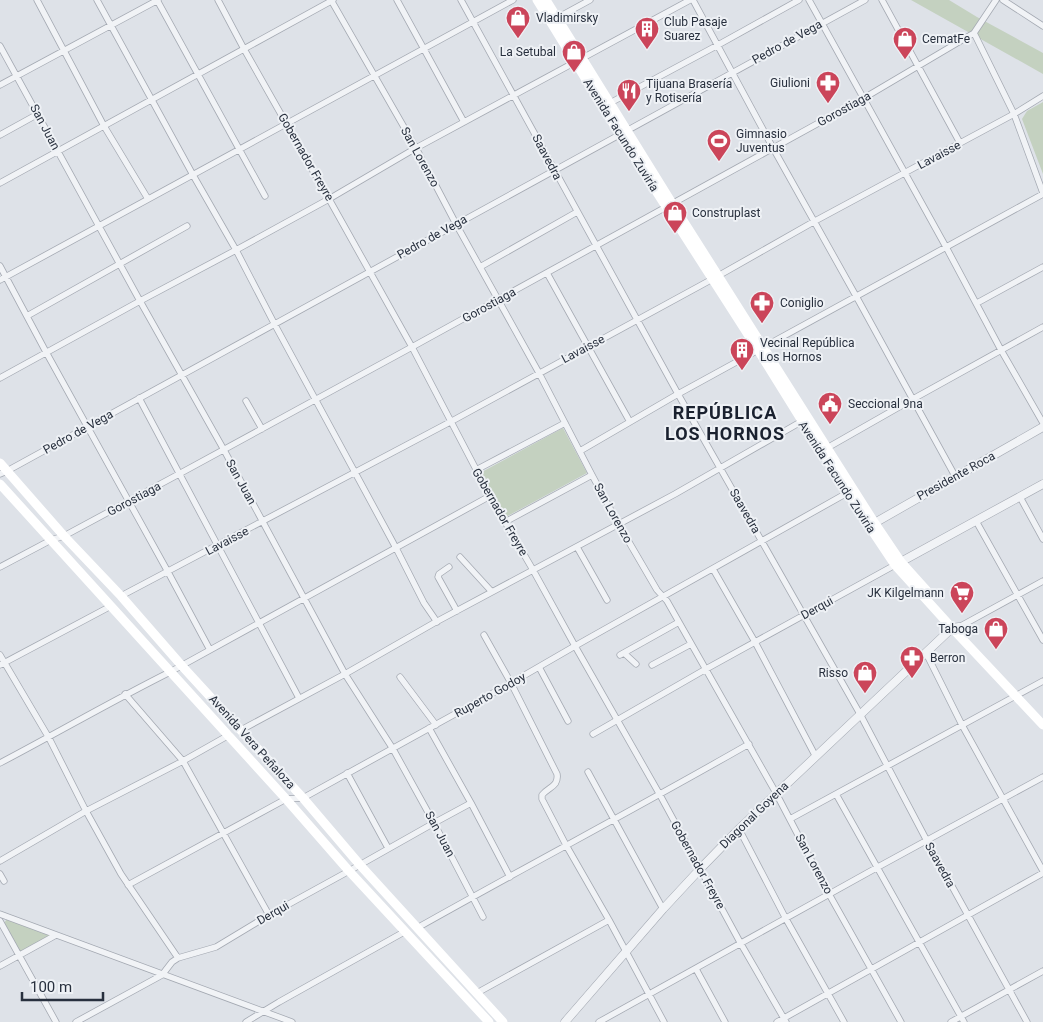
<svg xmlns="http://www.w3.org/2000/svg" width="1043" height="1022" viewBox="0 0 1043 1022" font-family="Roboto,sans-serif">
<style>
.green{fill:#c4d1c0}
.lines{fill:none;stroke-linecap:round;stroke-linejoin:round}
.minor-casing{stroke:#a4a9b2;stroke-width:7}
.tertiary-casing{stroke:#a4a9b2;stroke-width:9}
.minor{stroke:#f1f3f6;stroke-width:5.5}
.tertiary{stroke:#f1f3f6;stroke-width:8}
.secondary{stroke:#fff;stroke-width:9}
.labels{text-anchor:middle;stroke-width:4;stroke-linejoin:round;paint-order:stroke}
.poi-label{font-size:12px;fill:#28303e;stroke:#eef1f5;text-anchor:start}
.street-label{font-size:12px;fill:#28303e;stroke:#eef1f5}
.district-label{font-size:18px;font-weight:bold;letter-spacing:1px;fill:#1a212f;stroke:#eef1f5}
</style>
<rect width="100%" height="100%" fill="#dee2e8"/>
<path class="green" d="M911 0H949L977 17 1043 53V74Z
M1043 102V174L1022 119 1027 111Z
M563 428 587 473 504 518 480 473Z
M7 919 52 935 21 953 4 923Z"/>
<g class="lines">
<defs>
<path id="minor" d="M37 0 104 126 148 199
M97 0 193 175 236 250 275 325 396 548 424 603 437 622
M157 0 265 196
M218 0 244 49 329 199 412 347 490 496 533 570 575 646 660 795 741 944 786 1022
M331 0 416 148 456 224 539 373 592 475 619 525 657 590 667 601 776 793 829 894 901 1022
M397 0 464 122
M461 0 678 394 860 714 927 841 1027 1022
M693 0 773 148 856 296 955 476
M809 0 946 247 1001 350 1043 423
M882 0 960 143
M1003 0 1043 26
M557 18 590 0
M974 33 1014 114 1043 193
M0 46 140 301 224 450 345 674 393 749 434 823 483 917
M0 85 158 0
M610 103 718 45 799 0
M0 135 38 114
M0 183 333 0
M0 266 46 352 168 572 210 650
M480 267 577 212
M547 273 630 422
M0 280 513 0
M977 303 1043 267
M27 316 187 226
M0 378 140 301 236 250 329 199 416 148 690 0
M139 398 299 698
M246 401 262 429
M827 448 913 399 1043 327
M580 451 678 394 1043 194
M476 470 565 423
M0 474 7 471 865 0
M1020 497 1043 539
M976 521 1043 640
M505 522 592 475
M577 547 607 600
M460 557 492 592
M0 567 51 540 64 536 179 474 412 347 864 98 974 33 996 0
M449 567 439 574 438 577 457 611
M713 569 755 642 816 757
M121 596 452 421 718 276 815 221 1014 114 1043 96
M959 627 1043 581
M484 635 511 683 557 774C559 787 548 787 542 795V799L566 845 609 920 664 1022
M624 653 636 664
M926 653 962 725 1043 871
M0 655 49 738 86 811 121 874 178 958
M620 655 679 622
M0 665 111 606
M652 665 691 644
M539 667 568 721
M400 677 436 725
M125 694 183 761 269 915
M429 728 471 803 510 877
M241 730 345 674 434 623 675 494 804 420
M593 734 706 669 895 565
M0 763C57 733 112 701 170 672L490 496
M588 772 663 909
M347 773 388 848
M836 794 964 1022
M790 819 1043 681
M739 829 786 919 844 1022
M0 861 86 811 183 761 229 735
M0 874 4 881
M128 885 286 799 303 798 511 683 575 646 847 493
M0 914 292 1022
M0 921 56 1022
M417 928C527 866 639 807 749 744
M0 966 56 935
M696 969 725 1022
M477 993 609 920
M76 1022 162 975 172 962 178 958 216 947 269 915 349 871 434 823 471 803
M246 1022 279 1002 404 932
M599 1022 878 867 1043 777
M777 1022 1043 873
M951 1022 1043 971"/>
<path id="tertiary" d="M871 525 1043 427
M897 564 1043 484
M565 1022 663 909 701 868 739 829 952 628 959 627"/>
</defs>
<use href="#minor" class="minor-casing"/>
<use href="#tertiary" class="tertiary-casing"/>
<use href="#minor" class="minor"/>
<use href="#tertiary" class="tertiary"/>
<path class="secondary" d="M537 0 620 135 758 350 802 421 869 526 895 565 952 628 1043 725
M546 0 672 203 874 522 901 562 928 592
M0 463 64 536 121 596 182 666 303 798 360 865 503 1022
M0 484 286 799 349 871 489 1022"/>
</g>
<defs>
<symbol id="shop-pin" viewBox="-11 -11 22 30"><path d="M0 17L-7.5 6A9.5 9.5 0 1 1 7.5 6Z" fill="#cb455a" stroke="#eef1f5"/><path d="M-5-2.5h2.3a2.7 3.5 0 0 1 5.4 0H5L5.5 6h-11ZM-1.5-2.5h3a1.5 2.3 0 0 0-3 0Z" fill="#fff"/></symbol>
<symbol id="building-pin" viewBox="-11 -11 22 30"><path d="M0 17L-7.5 6A9.5 9.5 0 1 1 7.5 6Z" fill="#cb455a" stroke="#eef1f5"/><path d="M-4-6H4V6H1V3H-1V6H-4ZM-2.5-4.3h1.7v1.8h-1.7ZM.8-4.3h1.7v1.8H.8ZM-2.5-1h1.7V.8h-1.7ZM.8-1h1.7V.8H.8Z" fill="#fff"/></symbol>
<symbol id="pharmacy-pin" viewBox="-11 -11 22 30"><path d="M0 17L-7.5 6A9.5 9.5 0 1 1 7.5 6Z" fill="#cb455a" stroke="#eef1f5"/><path d="M-2-6h4v4h4v4h-4v4h-4v-4h-4v-4h4Z" fill="#fff"/></symbol>
<symbol id="restaurant-pin" viewBox="-11 -11 22 30"><path d="M0 17L-7.5 6A9.5 9.5 0 1 1 7.5 6Z" fill="#cb455a" stroke="#eef1f5"/><path d="M-5-6h1v4h1v-4h1v4h1v-4h1v5L-1.5 .5V6h-2V.5L-5-1ZM5-6V6H3V1.5H1.5Q1.5-4 5-6Z" fill="#fff"/></symbol>
<symbol id="stadium-pin" viewBox="-11 -11 22 30"><path d="M0 17L-7.5 6A9.5 9.5 0 1 1 7.5 6Z" fill="#cb455a" stroke="#eef1f5"/><path d="M0-5a6.5 5 0 1 0 0 10a6.5 5 0 1 0 0-10ZM-3.5-1.8h7v3.6h-7Z" fill="#fff"/></symbol>
<symbol id="civic-pin" viewBox="-11 -11 22 30"><path d="M0 17L-7.5 6A9.5 9.5 0 1 1 7.5 6Z" fill="#cb455a" stroke="#eef1f5"/><path d="M-.6-6.5H3V-4.5H.6V-3L4-1V1h2V6H-6V1h2V-1L-.6-3ZM-1.2 2.5V6h2.4V2.5Z" fill="#fff"/></symbol>
<symbol id="supermarket-pin" viewBox="-11 -11 22 30"><path d="M0 17L-7.5 6A9.5 9.5 0 1 1 7.5 6Z" fill="#cb455a" stroke="#eef1f5"/><path d="M-6-5.5h2.5l.6 2H6L4.5 2H-2.5L-4.4-4H-6ZM-1.5 3.2a1.3 1.3 0 1 0 .1 0ZM3 3.2a1.3 1.3 0 1 0 .1 0Z" fill="#fff"/></symbol>
</defs>
<g fill-rule="evenodd">
<use href="#shop-pin" x="504" y="4" width="28" height="38"/>
<use href="#building-pin" x="633" y="15" width="28" height="38"/>
<use href="#shop-pin" x="891" y="25" width="28" height="38"/>
<use href="#shop-pin" x="560" y="38" width="28" height="38"/>
<use href="#pharmacy-pin" x="814" y="69" width="28" height="38"/>
<use href="#restaurant-pin" x="615" y="77" width="28" height="38"/>
<use href="#stadium-pin" x="705" y="127" width="28" height="38"/>
<use href="#shop-pin" x="661" y="199" width="28" height="38"/>
<use href="#pharmacy-pin" x="748" y="289" width="28" height="38"/>
<use href="#building-pin" x="728" y="336" width="28" height="38"/>
<use href="#civic-pin" x="816" y="390" width="28" height="38"/>
<use href="#supermarket-pin" x="948" y="579" width="28" height="38"/>
<use href="#shop-pin" x="982" y="615" width="28" height="38"/>
<use href="#pharmacy-pin" x="898" y="644" width="28" height="38"/>
<use href="#shop-pin" x="851" y="659" width="28" height="38"/>
</g>
<g class="labels">
<g class="poi-label">
<text x="536" y="22">Vladimirsky</text>
<text x="664" y="26">Club Pasaje<tspan x="664" dy="14">Suarez</tspan></text>
<text x="922" y="43">CematFe</text>
<text x="556" y="56" text-anchor="end">La Setubal</text>
<text x="810" y="87" text-anchor="end">Giulioni</text>
<text x="646" y="88">Tijuana Brasería<tspan x="646" dy="14">y Rotisería</tspan></text>
<text x="736" y="138">Gimnasio<tspan x="736" dy="14">Juventus</tspan></text>
<text x="692" y="217">Construplast</text>
<text x="780" y="307">Coniglio</text>
<text x="760" y="347">Vecinal República<tspan x="760" dy="14">Los Hornos</tspan></text>
<text x="848" y="408">Seccional 9na</text>
<text x="944" y="597" text-anchor="end">JK Kilgelmann</text>
<text x="978" y="633" text-anchor="end">Taboga</text>
<text x="930" y="662">Berron</text>
<text x="848" y="677" text-anchor="end">Risso</text>
</g>
<g class="street-label">
<text transform="translate(787 42) rotate(-29)" y="4">Pedro de Vega</text>
<text transform="translate(844 109) rotate(-29)" y="4">Gorostiaga</text>
<text transform="translate(45 127) rotate(62)" y="4">San Juan</text>
<text transform="translate(621 135) rotate(58)" y="4">Avenida Facundo Zuviría</text>
<text transform="translate(939 155) rotate(-28)" y="4">Lavaisse</text>
<text transform="translate(306 157) rotate(60)" y="4">Gobernador Freyre</text>
<text transform="translate(420 157) rotate(61)" y="4">San Lorenzo</text>
<text transform="translate(547 157) rotate(62)" y="4">Saavedra</text>
<text transform="translate(432 237) rotate(-29)" y="4">Pedro de Vega</text>
<text transform="translate(489 305) rotate(-29)" y="4">Gorostiaga</text>
<text transform="translate(583 349) rotate(-28)" y="4">Lavaisse</text>
<text transform="translate(78 432) rotate(-29)" y="4">Pedro de Vega</text>
<text transform="translate(956 476) rotate(-29)" y="4">Presidente Roca</text>
<text transform="translate(837 477) rotate(57)" y="4">Avenida Facundo Zuviría</text>
<text transform="translate(241 482) rotate(61)" y="4">San Juan</text>
<text transform="translate(134 499) rotate(-28)" y="4">Gorostiaga</text>
<text transform="translate(745 511) rotate(60)" y="4">Saavedra</text>
<text transform="translate(500 512) rotate(60)" y="4">Gobernador Freyre</text>
<text transform="translate(613 513) rotate(61)" y="4">San Lorenzo</text>
<text transform="translate(227 541) rotate(-28)" y="4">Lavaisse</text>
<text transform="translate(817 608) rotate(-29)" y="4">Derqui</text>
<text transform="translate(490 695) rotate(-29)" y="4">Ruperto Godoy</text>
<text transform="translate(252 742) rotate(48)" y="4">Avenida Vera Peñaloza</text>
<text transform="translate(754 815) rotate(-44)" y="4">Diagonal Goyena</text>
<text transform="translate(440 834) rotate(62)" y="4">San Juan</text>
<text transform="translate(814 864) rotate(62)" y="4">San Lorenzo</text>
<text transform="translate(698 865) rotate(61)" y="4">Gobernador Freyre</text>
<text transform="translate(940 865) rotate(61)" y="4">Saavedra</text>
<text transform="translate(273 913) rotate(-30)" y="4">Derqui</text>
</g>
<g class="district-label">
<text x="725" y="419">REPÚBLICA<tspan x="725" dy="21">LOS HORNOS</tspan></text>
</g>
</g>
<path d="M22 992v8h81v-8" fill="none" stroke="#28303e" stroke-width="2.5"/>
<text x="30" y="992" font-size="15" fill="#28303e" stroke="#eef1f5" stroke-width="4" paint-order="stroke">100 m</text>
</svg>
